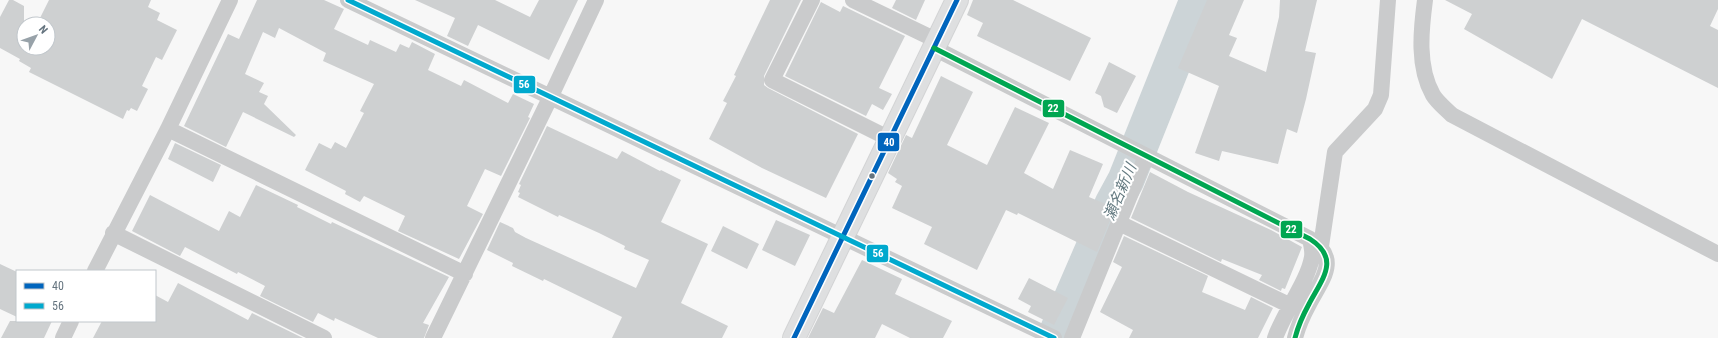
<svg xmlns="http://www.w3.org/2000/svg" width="1718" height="338" viewBox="0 0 1718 338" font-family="'Roboto Condensed','Noto Sans JP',sans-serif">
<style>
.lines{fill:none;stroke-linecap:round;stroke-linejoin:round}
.river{stroke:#ccd4d7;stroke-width:37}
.building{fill:#ced0d1}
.secondary-casing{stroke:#d3d4d5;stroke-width:24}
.street{stroke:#cacbcc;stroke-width:16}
.secondary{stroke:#dedfe0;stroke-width:22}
.bus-1-casing{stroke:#fff;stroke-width:8}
.bus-2-casing{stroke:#fff;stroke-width:8}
.bus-3-casing{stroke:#fff;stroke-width:8}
.bus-1{stroke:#0065bd;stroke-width:5}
.bus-2{stroke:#00a9ce;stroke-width:5}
.bus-3{stroke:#00a651;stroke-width:5}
.bus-dot{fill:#65747f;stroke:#fff;stroke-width:1.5}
.labels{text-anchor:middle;stroke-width:4;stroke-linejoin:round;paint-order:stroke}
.water-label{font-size:15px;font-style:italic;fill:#647a81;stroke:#fff}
.line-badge{stroke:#fff;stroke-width:1.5}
.badge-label{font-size:11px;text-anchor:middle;font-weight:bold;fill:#fff}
</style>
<rect width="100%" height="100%" fill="#f7f7f7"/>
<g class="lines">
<path class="river" d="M1055 338 1113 204 1126 180 1198 0"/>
</g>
<path class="building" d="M9 0H13L24 6V51L26 48H48V24H37L49 0H151L148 7 160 13 157 20 177 30 162 60 156 57 142 86 148 89 137 111 131 108 129 111 127 110 123 119 29 72 31 68 19 61 20 59 0 48V17Z
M257 0H324L344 9 334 29 368 45 370 40 396 52 400 44 409 48 412 42 435 54 428 70 461 86 464 80 508 103 513 94 534 104 528 117 530 118 501 176 485 169 467 206 483 214 459 259 398 231 405 216 364 196 360 202 345 194 346 191 305 170 319 143 331 149 335 142 346 148 364 113 360 111 374 84 323 61 326 53 279 28 275 38 263 32 245 74 264 83 259 92 268 96 264 104 296 135 294 137 243 112 226 147 184 126 228 34 239 39Z
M415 0H495L530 17 539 0H578L549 60 478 25 468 46 447 36 455 18Z
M770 0H801L764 76V85L768 88 858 134 826 198 762 168 709 139 727 103 723 101 736 76 734 75Z
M896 0H925L916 20 892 8Z
M973 0H1013L1091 38 1070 81 977 36 983 23 967 15Z
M1207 0H1244L1229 35 1237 38 1229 56 1266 72 1279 17 1280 0H1317L1305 51 1316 53 1306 99 1297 133 1287 129 1278 164 1222 151 1219 161 1195 153 1219 86 1178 68Z
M1445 0H1718V9L1710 26 1718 30V88L1582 19 1552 79 1464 29 1472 14Z
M821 2 840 12 843 6 905 36 879 88 892 94 883 110 872 104 866 116 785 76Z
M1109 62 1136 76 1117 113 1104 107 1101 96 1095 93Z
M941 76 973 92 947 145 987 165 1015 107 1049 123 1024 173 1053 189 1070 150 1103 164 1089 197 1115 208 1097 252 1018 213 1017 215 1006 210 977 270 924 244 932 227 892 208 902 186 895 182 897 179 888 173 906 135 912 138Z
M547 126 617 159 622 151 660 171 661 170 681 180 661 222 708 244 681 303 728 326 722 338H612L622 317 544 279 543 281 512 266 513 263 487 250 500 222 513 228 515 232 526 238 636 288 649 260 624 249 625 246 599 233 559 215 558 217 518 197 520 193 518 192 521 185 519 184Z
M175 143 221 165 213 182 168 159Z
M1150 172 1188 192 1271 230 1302 247 1285 289 1282 288 1281 291 1259 280 1262 275 1222 259 1221 262 1131 218Z
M256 185 298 205 297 207 331 224 332 222 449 277 423 323 429 325 424 338H378L335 318 334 321 318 313 313 322 260 296 265 286 238 272 237 274 185 247 180 256 132 231 150 195 219 231 229 211 240 217Z
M776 220 810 235 795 266 762 250Z
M723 226 759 244 747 269 711 251Z
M1124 236 1208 276 1202 292 1245 310 1251 297 1273 308 1258 338H1129L1133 330 1100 312 1122 267 1113 262Z
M862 260 902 279 895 294 952 321 943 338H910L882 324 875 338H808L823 308 834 313Z
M0 264 17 272V317L0 309Z
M1029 278 1068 298 1054 325 1028 312 1031 306 1018 299Z
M178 283 248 320 252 313 303 338H93L102 321H155V295L168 302Z
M10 321H52L44 338H1Z"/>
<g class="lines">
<defs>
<path id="secondary" d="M794 338 957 0"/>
</defs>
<use href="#secondary" class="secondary-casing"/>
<path class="street" d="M348 0 1054 338
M812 0 772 80 890 139
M853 0 938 41
M1425 0C1421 30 1417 67 1433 95 1437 102 1446 109 1452 115L1718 254
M934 48 1310 239C1341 259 1322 279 1309 304 1303 315 1298 326 1295 338
M168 129 465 274
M1119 223 1289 305
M113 233 324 338
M1321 246 1335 152 1375 109 1381 95 1388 0
M95 271 168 129 230 0
M63 338 71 321
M433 338 550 98 596 0
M1072 338 1146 156
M1275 338C1284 312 1308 281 1312 257 1313 251 1311 244 1310 239"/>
<use href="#secondary" class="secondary"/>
<defs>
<path id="bus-1" d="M794 338 957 0"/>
<path id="bus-2" d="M348 0 1054 338"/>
<path id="bus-3" d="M934 48 1310 239C1341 259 1322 279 1309 304 1303 315 1298 326 1295 338"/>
</defs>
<use href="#bus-1" class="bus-1-casing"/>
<use href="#bus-2" class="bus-2-casing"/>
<use href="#bus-3" class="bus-3-casing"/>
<use href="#bus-1" class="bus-1"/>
<use href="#bus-2" class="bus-2"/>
<use href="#bus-3" class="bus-3"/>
</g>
<circle class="bus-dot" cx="872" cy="176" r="3.5"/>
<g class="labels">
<g class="water-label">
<text transform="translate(1120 192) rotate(-67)" y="5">瀬名新川</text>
</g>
</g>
<g class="line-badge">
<rect x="513" y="75" width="23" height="19" rx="4" fill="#00a9ce"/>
<rect x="1042" y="99" width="23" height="19" rx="4" fill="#00a651"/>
<rect x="877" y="132" width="23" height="20" rx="4" fill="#0065bd"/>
<rect x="1280" y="220" width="23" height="19" rx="4" fill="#00a651"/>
<rect x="866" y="244" width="23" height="19" rx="4" fill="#00a9ce"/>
</g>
<g class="badge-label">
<text x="524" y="88">56</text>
<text x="1053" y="112">22</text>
<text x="889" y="146">40</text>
<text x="1291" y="233">22</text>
<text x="878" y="257">56</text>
</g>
<rect x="16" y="270" width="140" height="52" fill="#ffffff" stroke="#c1c7cc"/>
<rect x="24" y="283" width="20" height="6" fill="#0065bd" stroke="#c1c7cc"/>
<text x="52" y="290" font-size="12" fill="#65747f">40</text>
<rect x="24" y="303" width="20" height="6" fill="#00a9ce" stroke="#c1c7cc"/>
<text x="52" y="310" font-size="12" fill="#65747f">56</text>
<g transform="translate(36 36) rotate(49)"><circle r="19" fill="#ffffff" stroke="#c1c7cc"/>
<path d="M0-3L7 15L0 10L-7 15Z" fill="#98a2a9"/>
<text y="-6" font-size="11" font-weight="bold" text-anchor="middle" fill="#65747f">N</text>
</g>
</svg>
